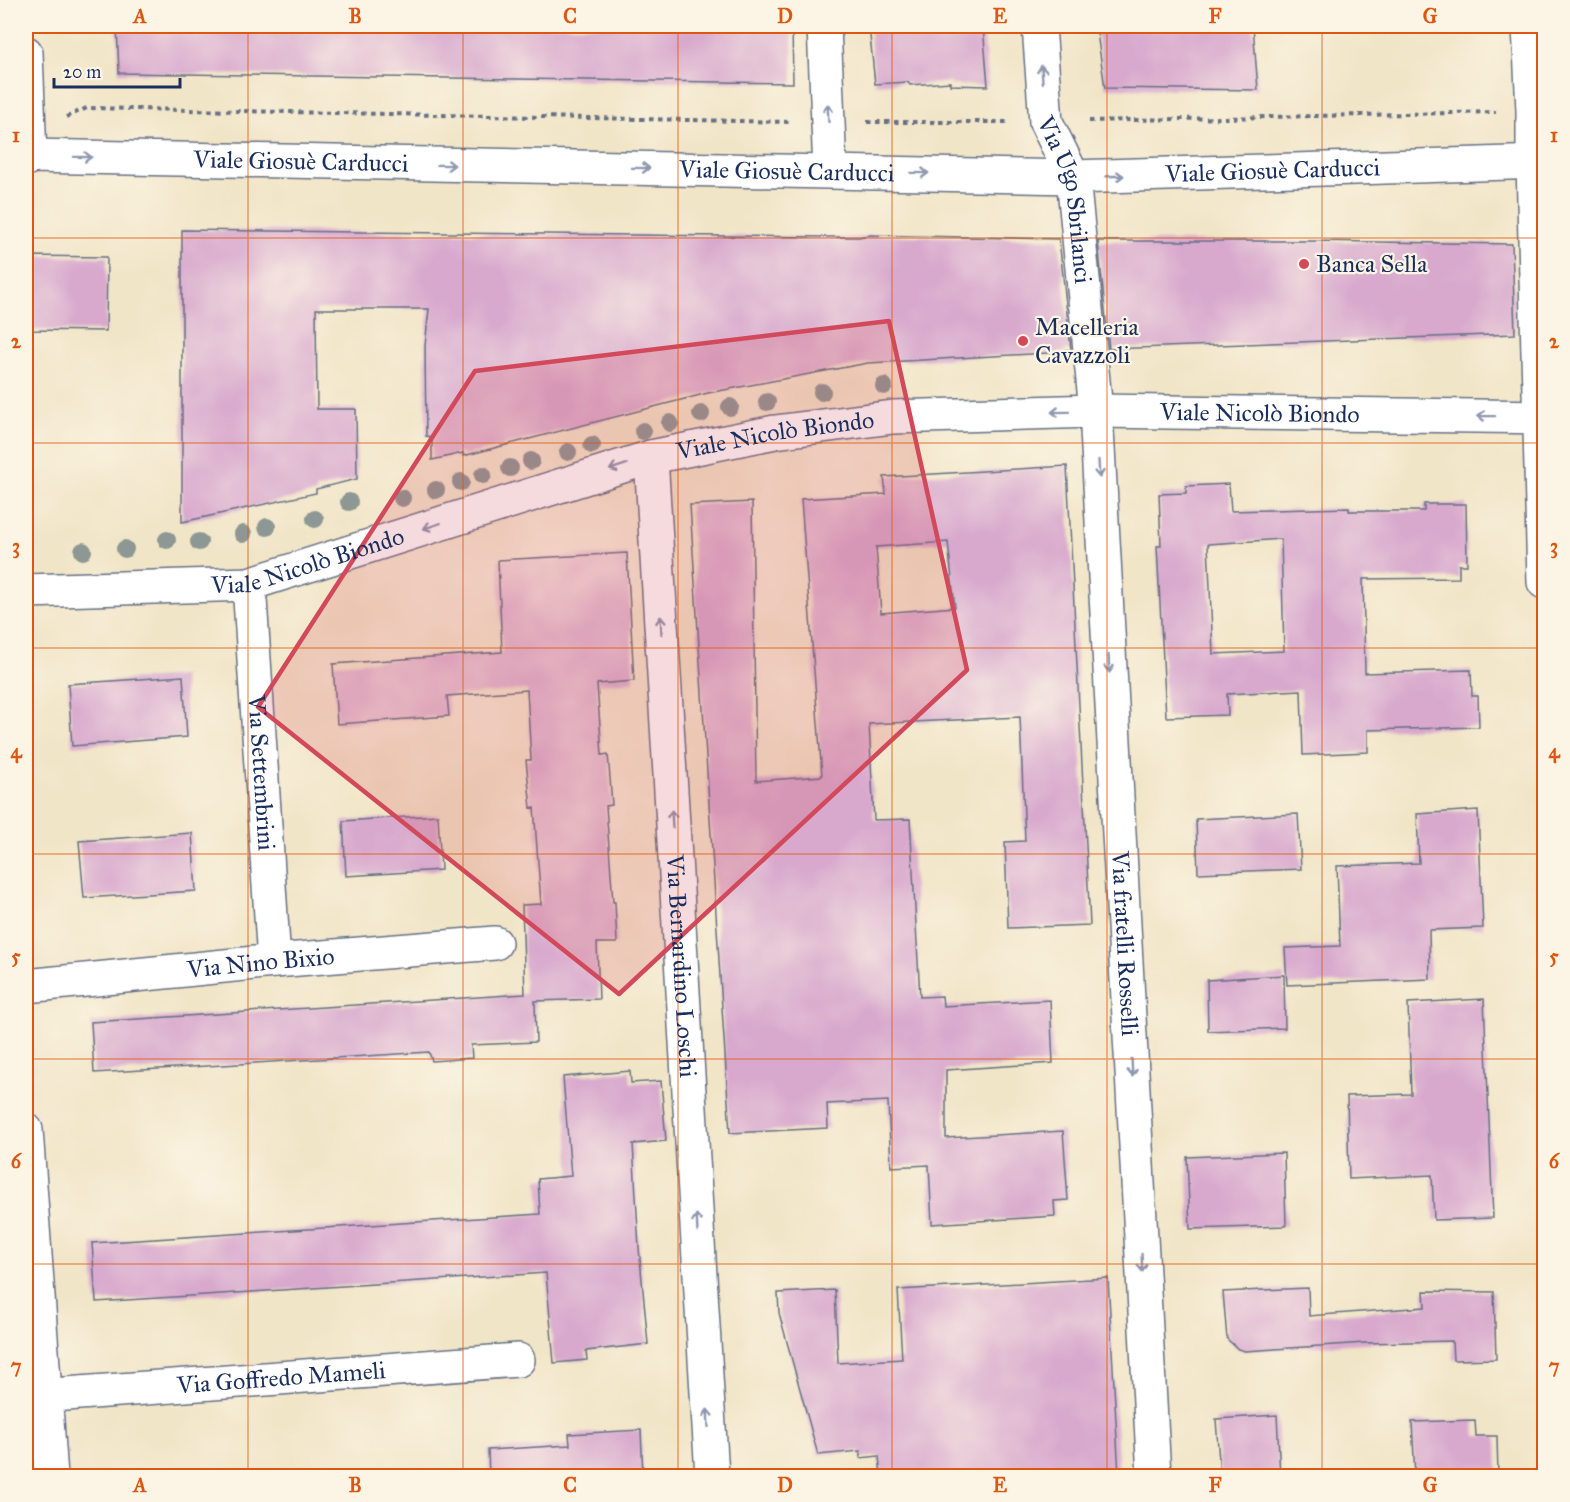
<svg xmlns="http://www.w3.org/2000/svg" width="1570" height="1502" viewBox="0 0 1570 1502" font-family="'IM FELL Great Primer',serif">
<style>
.building{fill:#d8a9cd;fill-rule:evenodd}
.lines{fill:none;stroke-linecap:round;stroke-linejoin:round}
.minor-casing{stroke:#666f83;stroke-width:36}
.tertiary-casing{stroke:#666f83;stroke-width:36}
.secondary-casing{stroke:#666f83;stroke-width:36}
.path{stroke:#666f83;stroke-width:4;stroke-dasharray:4.5 4.5;stroke-linecap:butt}
.minor{stroke:#fff;stroke-width:33}
.tertiary{stroke:#fff;stroke-width:33}
.secondary{stroke:#fff;stroke-width:33}
.tree{fill:#8d9793}
.oneway{stroke:#8d97ae}
.marked{fill:#d1495b;fill-opacity:0.2;stroke:#d1495b;stroke-width:4.5;stroke-linejoin:round}
.grid{fill:none;stroke:#de5710;stroke-width:1.5;stroke-opacity:0.55}
.poi-dot{fill:#d1495b;stroke:#fcf5e5;stroke-width:2}
.labels{text-anchor:middle;stroke-width:4.5;stroke-linejoin:round;paint-order:stroke}
.street-label{font-size:24px;fill:#1b2f5e;stroke:#fcf5e5}
.poi-label{font-size:24px;fill:#1b2f5e;stroke:#fcf5e5;text-anchor:start}
.neatline{fill:none;stroke:#de5710;stroke-width:2}
.grid-label{font-size:20px;text-anchor:middle;font-weight:bold;fill:#de5710}
</style>
<rect width="100%" height="100%" fill="#fcf5e5"/>
<filter id="ink" filterUnits="userSpaceOnUse"><feTurbulence type="fractalNoise" baseFrequency=".0167" numOctaves="2"/><feDisplacementMap in="SourceGraphic" scale="12" xChannelSelector="R" yChannelSelector="G"/><feConvolveMatrix kernelMatrix="1 2 1 2 8 2 1 2 1" color-interpolation-filters="sRGB"/></filter>
<filter id="wash" filterUnits="userSpaceOnUse"><feTurbulence type="fractalNoise" baseFrequency=".008" numOctaves="4" result="noise"/><feDisplacementMap in="SourceGraphic" scale="24" xChannelSelector="R" yChannelSelector="G"/><feGaussianBlur stdDeviation="1.35" result="paint"/><feColorMatrix in="noise" values="0 0 0 0 0 0 0 0 0 0 0 0 0 0 0 0 0 1.4 0 .05"/><feComposite in="paint" operator="in"/></filter>
<g filter="url(#wash)">
<rect width="100%" height="100%" fill="#f1e5c7"/>
<g id="blocks">
<path class="building" d="M117 26H792L793 83 119 73Z
M869 26H983L988 86 950 85V82L910 85 908 82 875 84Z
M1096 26H1253L1258 90 1105 88Z
M182 230 822 237H859L869 235 1059 239 1071 350H1065V352L868 363 708 393 463 456V453L432 460V437L426 436 425 346 429 309H316L317 409H356L357 479 316 489V493L182 522Z
M1098 241H1309L1512 244 1515 334 1109 349Z
M26 256 107 257 106 331 26 330Z
M1067 466 1090 925 1008 928 1005 842 1025 841 1020 717 869 724 874 820 910 819 920 997 942 996 943 1006 1050 1000 1053 1063 946 1070V1138L1063 1131 1068 1200 1054 1201 1055 1216 932 1224 929 1165 891 1167 888 1101 827 1104 828 1128 730 1133 690 505 752 502 756 781 822 776 801 499 886 494 884 477ZM948 542 955 607 881 613 876 547Z
M1229 484 1231 511 1349 508V511H1424V504H1466L1467 565H1459V578L1363 579 1365 673 1471 670 1472 696H1478L1479 727 1368 730V752L1303 755 1301 690 1227 694 1228 715 1166 717 1157 546H1161L1159 494 1186 493V486ZM1281 539 1284 651 1213 654 1208 544Z
M627 553 634 681 597 684 602 755 608 754 610 778 612 805 606 806 613 902H615L617 943H597L599 999 535 1001 536 1042 471 1045 472 1058 432 1061 429 1052 94 1073 91 1022 525 994 522 905 541 904 534 807 531 808 526 760H531L527 690 447 696 449 716 337 724 333 664 502 652 498 560Z
M183 676 187 737 72 746 68 684Z
M1478 810 1483 928 1429 930 1430 979 1287 985 1285 948 1340 946 1337 866 1419 863 1417 814Z
M1298 814 1301 869 1198 873 1196 819Z
M438 815 441 870 346 876 343 821Z
M192 833 196 891 84 898 79 841Z
M1284 975 1285 1028 1208 1031 1207 980Z
M1484 999 1493 1218 1434 1220 1432 1175 1349 1179 1347 1096 1411 1094 1408 1003Z
M630 1071 631 1083 661 1081 666 1141 633 1144 639 1248 648 1344 586 1351 587 1360 554 1363 546 1273 96 1302 92 1243 540 1214 538 1179 571 1176 563 1077Z
M1284 1153 1286 1226 1190 1229 1187 1157Z
M1108 1278 1119 1476H881L879 1456 860 1458V1451L818 1455 779 1313 778 1293 835 1290 838 1363 902 1359 898 1290Z
M1308 1288 1309 1316 1425 1307 1424 1291 1494 1292 1496 1359 1453 1360 1452 1341 1365 1343 1245 1351 1238 1349 1227 1339 1223 1292Z
M1277 1415 1280 1476H1220L1216 1419Z
M1475 1420 1476 1436H1497L1498 1476H1415L1412 1422Z
M641 1430 643 1476H489L488 1450 570 1445 569 1434Z"/>
</g>
</g>
<g filter="url(#ink)">
<use href="#blocks" fill-opacity="0" stroke="#666f83" stroke-width="1.5"/>
<g class="lines">
<defs>
<g id="minor">
<path d="M824 26 830 171"/>
<path id="s1" d="M1039 26 1046 122 1073 177 1096 411 1154 1476"/>
<path d="M1529 26 1533 111V163L1544 582"/>
<path id="s2" d="M651 457 712 1476"/>
<path id="s3" d="M249 584 274 961"/>
<path id="s4" d="M26 986 274 961 495 943"/>
<path d="M26 1130 51 1476"/>
<path id="s5" d="M26 1397 518 1360"/>
</g>
<path id="tertiary" d="M26 53 30 156"/>
<g id="secondary">
<path id="s6" d="M26 159 30 156 1073 177 1544 162"/>
<path id="s7" d="M26 591 249 584 651 457 775 432 893 417 1096 411 1544 417"/>
</g>
</defs>
<use href="#minor" class="minor-casing"/>
<use href="#tertiary" class="tertiary-casing"/>
<use href="#secondary" class="secondary-casing"/>
<path class="path" d="M66 117 87 108 791 122
M1089 121 1496 112
M867 122H1007"/>
<use href="#minor" class="minor"/>
<use href="#tertiary" class="tertiary"/>
<use href="#secondary" class="secondary"/>
</g>
<g class="tree">
<circle cx="884" cy="386" r="9"/>
<circle cx="822" cy="392" r="9"/>
<circle cx="767" cy="402" r="9"/>
<circle cx="730" cy="407" r="9"/>
<circle cx="701" cy="414" r="9"/>
<circle cx="670" cy="423" r="9"/>
<circle cx="643" cy="431" r="9"/>
<circle cx="592" cy="445" r="9"/>
<circle cx="568" cy="452" r="9"/>
<circle cx="531" cy="461" r="9"/>
<circle cx="510" cy="468" r="9"/>
<circle cx="483" cy="475" r="9"/>
<circle cx="461" cy="482" r="9"/>
<circle cx="436" cy="490" r="9"/>
<circle cx="402" cy="498" r="9"/>
<circle cx="349" cy="502" r="9"/>
<circle cx="315" cy="519" r="9"/>
<circle cx="267" cy="527" r="9"/>
<circle cx="243" cy="534" r="9"/>
<circle cx="167" cy="540" r="9"/>
<circle cx="199" cy="542" r="9"/>
<circle cx="125" cy="549" r="9"/>
<circle cx="83" cy="551" r="9"/>
</g>
<defs><path id="oneway-shaft" d="M-6 0H5M1.5-3L5.5 0L1.5 3" fill="none" stroke-width="1.6" stroke-linecap="round" stroke-linejoin="round" transform="scale(1.5)"/></defs>
<g class="oneway">
<use href="#oneway-shaft" transform="translate(1042 74) rotate(-94)"/>
<use href="#oneway-shaft" transform="translate(828 113) rotate(-93)"/>
<use href="#oneway-shaft" transform="translate(83 157) rotate(1)"/>
<use href="#oneway-shaft" transform="translate(446 165) rotate(1)"/>
<use href="#oneway-shaft" transform="translate(641 168) rotate(1)"/>
<use href="#oneway-shaft" transform="translate(920 173) rotate(1)"/>
<use href="#oneway-shaft" transform="translate(1115 176) rotate(-2)"/>
<use href="#oneway-shaft" transform="translate(1060 412) rotate(179)"/>
<use href="#oneway-shaft" transform="translate(1486 416) rotate(-179)"/>
<use href="#oneway-shaft" transform="translate(618 467) rotate(162)"/>
<use href="#oneway-shaft" transform="translate(1099 469) rotate(87)"/>
<use href="#oneway-shaft" transform="translate(432 526) rotate(162)"/>
<use href="#oneway-shaft" transform="translate(661 625) rotate(-93)"/>
<use href="#oneway-shaft" transform="translate(1109 664) rotate(87)"/>
<use href="#oneway-shaft" transform="translate(672 819) rotate(-93)"/>
<use href="#oneway-shaft" transform="translate(1132 1068) rotate(87)"/>
<use href="#oneway-shaft" transform="translate(697 1223) rotate(-93)"/>
<use href="#oneway-shaft" transform="translate(1142 1263) rotate(87)"/>
<use href="#oneway-shaft" transform="translate(708 1418) rotate(-93)"/>
</g>
</g>
<path class="marked" d="M889 321 967 670 619 994 258 707 475 371Z"/>
<path class="grid" d="M248 26V1476M463 26V1476M678 26V1476M892 26V1476M1107 26V1476M1322 26V1476M26 238H1544M26 443H1544M26 648H1544M26 854H1544M26 1059H1544M26 1264H1544"/>
<g class="poi-dot">
<circle cx="1304" cy="264" r="6"/>
<circle cx="1023" cy="341" r="6"/>
</g>
<g class="labels">
<g class="street-label">
<text dy="8" stroke="none"><textPath href="#s6" startOffset="276">Viale Giosuè Carducci</textPath></text>
<text dy="8" stroke="none"><textPath href="#s6" startOffset="762">Viale Giosuè Carducci</textPath></text>
<text dy="8" stroke="none"><textPath href="#s6" startOffset="1248">Viale Giosuè Carducci</textPath></text>
<text dy="8" stroke="none"><textPath href="#s1" startOffset="178">Via Ugo Sbrilanci</textPath></text>
<text dy="8" stroke="none"><textPath href="#s7" startOffset="1257">Viale Nicolò Biondo</textPath></text>
<text dy="8" stroke="none"><textPath href="#s7" startOffset="771">Viale Nicolò Biondo</textPath></text>
<text dy="8" stroke="none"><textPath href="#s7" startOffset="285">Viale Nicolò Biondo</textPath></text>
<text dy="8" stroke="none"><textPath href="#s3" startOffset="189">Via Settembrini</textPath></text>
<text dy="8" stroke="none"><textPath href="#s1" startOffset="926">Via fratelli Rosselli</textPath></text>
<text dy="8" stroke="none"><textPath href="#s4" startOffset="236">Via Nino Bixio</textPath></text>
<text dy="8" stroke="none"><textPath href="#s2" startOffset="510">Via Bernardino Loschi</textPath></text>
<text dy="8" stroke="none"><textPath href="#s5" startOffset="256">Via Goffredo Mameli</textPath></text>
</g>
<g class="poi-label">
<text x="1316" y="272">Banca Sella</text>
<text x="1035" y="335">Macelleria<tspan x="1035" dy="28">Cavazzoli</tspan></text>
</g>
</g>
<rect width="1570" height="1502" fill="none" stroke="#fcf5e5" stroke-width="66"/>
<path d="M54 78v9h126v-9" fill="none" stroke="#1b2f5e" stroke-width="3"/>
<text x="63" y="78" font-size="18" fill="#1b2f5e" stroke="#fcf5e5" stroke-width="4.5" paint-order="stroke">20 m</text>
<rect x="33" y="33" width="1504" height="1436" class="neatline"/>
<g class="grid-label">
<text x="140" y="23">A</text>
<text x="355" y="23">B</text>
<text x="570" y="23">C</text>
<text x="785" y="23">D</text>
<text x="1000" y="23">E</text>
<text x="1215" y="23">F</text>
<text x="1430" y="23">G</text>
<text x="16" y="142">1</text>
<text x="1554" y="142">1</text>
<text x="16" y="348">2</text>
<text x="1554" y="348">2</text>
<text x="16" y="553">3</text>
<text x="1554" y="553">3</text>
<text x="16" y="758">4</text>
<text x="1554" y="758">4</text>
<text x="16" y="963">5</text>
<text x="1554" y="963">5</text>
<text x="16" y="1168">6</text>
<text x="1554" y="1168">6</text>
<text x="16" y="1373">7</text>
<text x="1554" y="1373">7</text>
<text x="140" y="1492">A</text>
<text x="355" y="1492">B</text>
<text x="570" y="1492">C</text>
<text x="785" y="1492">D</text>
<text x="1000" y="1492">E</text>
<text x="1215" y="1492">F</text>
<text x="1430" y="1492">G</text>
</g>
</svg>
